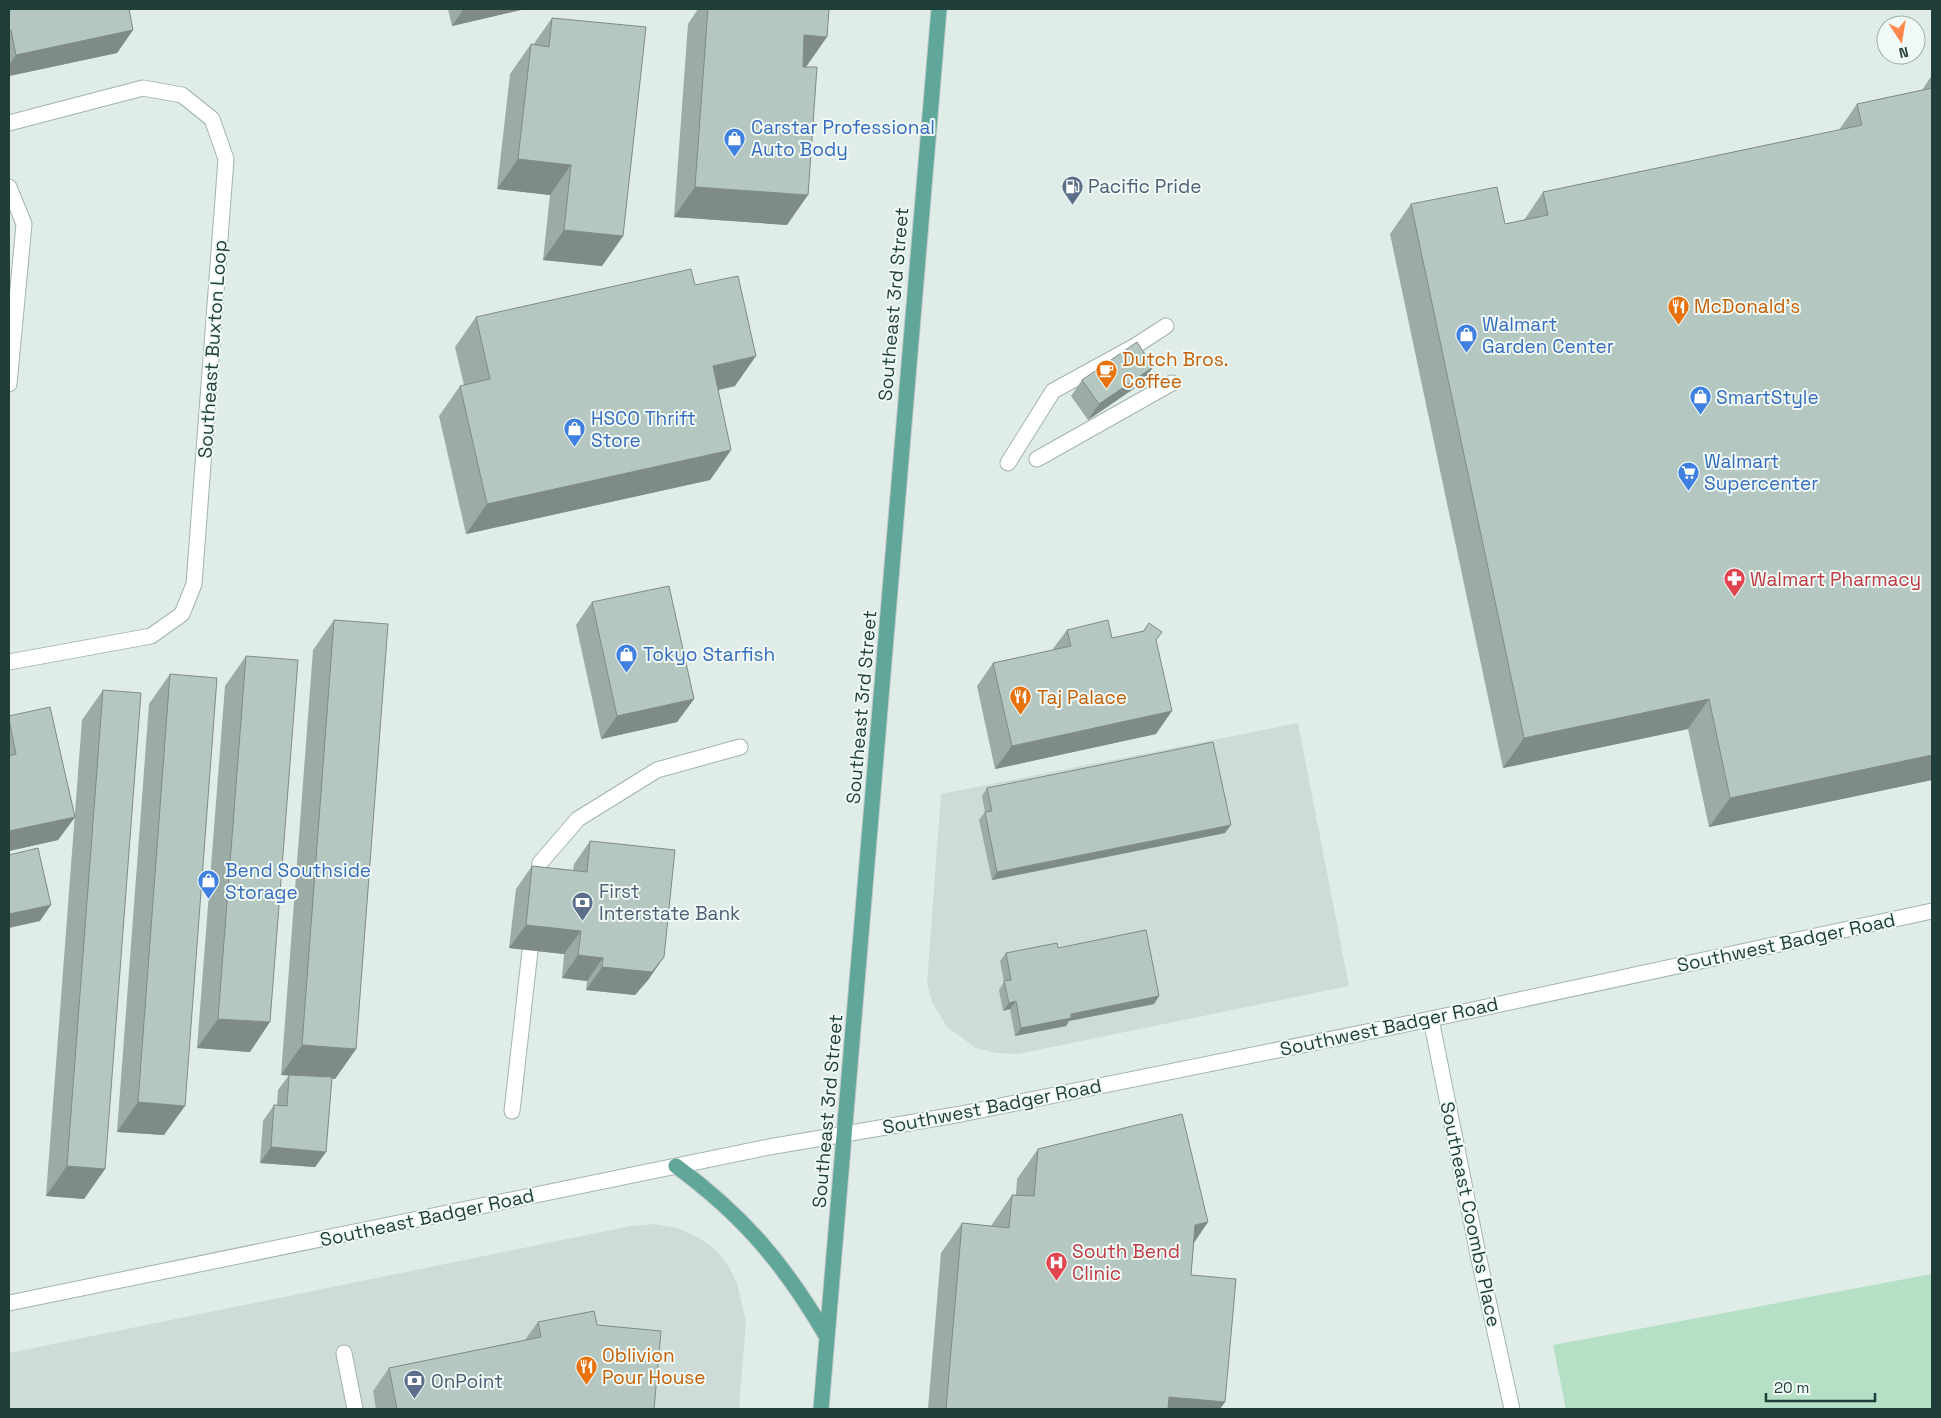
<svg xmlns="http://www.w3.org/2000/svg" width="1941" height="1418" viewBox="0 0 1941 1418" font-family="'Space Grotesk',sans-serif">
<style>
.built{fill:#cedcd7}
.green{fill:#b6e0c5}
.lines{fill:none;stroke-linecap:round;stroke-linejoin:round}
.service-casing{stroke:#a2b4b0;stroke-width:17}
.minor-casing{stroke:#a2b4b0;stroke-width:17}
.tertiary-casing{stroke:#a2b4b0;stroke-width:17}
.primary-casing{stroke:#c0c9c8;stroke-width:17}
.service{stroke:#fff;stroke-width:15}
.minor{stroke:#fff;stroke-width:15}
.tertiary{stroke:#fff;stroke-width:15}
.primary{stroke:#60a79a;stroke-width:15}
.wall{fill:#9caba6}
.shaded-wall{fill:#7f8b87}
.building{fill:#b5c7c1;stroke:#7f8b87}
.labels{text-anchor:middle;stroke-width:4;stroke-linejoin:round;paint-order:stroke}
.shop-label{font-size:19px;fill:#366cbe;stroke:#f0f9f5;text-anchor:start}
.service-label{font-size:19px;fill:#4e5e75;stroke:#f0f9f5;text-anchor:start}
.street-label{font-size:19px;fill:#1f3e39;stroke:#f0f9f5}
.food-label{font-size:19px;fill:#c56008;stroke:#f0f9f5;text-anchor:start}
.health-label{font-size:19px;fill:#be3a42;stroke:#f0f9f5;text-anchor:start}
</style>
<rect width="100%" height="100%" fill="#e0ece8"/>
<path class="built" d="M1298 723 1349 986 1018 1054 996 1053 976 1048 947 1027 932 1002 927 983 941 794Z
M655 1224 678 1228 701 1239 717 1251 729 1267 737 1283 746 1321 739 1409H9V1353L631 1226Z"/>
<path class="green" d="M1932 1274V1409H1566L1553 1345Z"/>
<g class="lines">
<defs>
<path id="service" d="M9 187 24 224 9 384
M1037 459 1172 383
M1008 463 1053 391 1135 346 1166 326
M537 887 540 863 578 819 657 770 740 747
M512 1111 530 951
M344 1353 355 1409"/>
<path id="minor" d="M9 123 143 88 182 95 212 119 226 159 194 584 182 614 151 636 9 662
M1431 1019 1479 1259 1512 1409
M9 1303 769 1147 845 1134"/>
<path id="tertiary" d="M845 1134 961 1114 1431 1019 1932 911"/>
<path id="primary" d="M676 1166C744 1216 785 1265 827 1337
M821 1409 939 9"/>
</defs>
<use href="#service" class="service-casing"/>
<use href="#minor" class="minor-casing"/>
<use href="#tertiary" class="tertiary-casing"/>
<use href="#primary" class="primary-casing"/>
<use href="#service" class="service"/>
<use href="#minor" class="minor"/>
<use href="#tertiary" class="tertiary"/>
<use href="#primary" class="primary"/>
</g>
<path class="wall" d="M9 9 133 30 117 53 9 76Z
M448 9H525L452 26Z
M698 9H829L806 67 787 225 674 217 688 24Z
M552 18 623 236 602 266 543 260 550 195 497 189 510 74 531 44 533 45Z
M1932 75V780L1709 827 1688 729 1503 768 1390 234 1411 204 1505 224 1524 220 1543 192 1839 130 1857 104 1922 90Z
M695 285 735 386 718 390 731 450 710 480 466 534 439 416 460 386 464 385 455 347 476 317Z
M1082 380 1142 383 1088 420 1071 396Z
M592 602 694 699 677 722 601 739 576 625Z
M334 620 356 1049 335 1079H332L326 1152 315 1167 260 1163 263 1121 274 1105H277L278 1090 289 1075H281L313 650Z
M1149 623 1156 640V734L995 769 977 686 993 663 1052 650 1067 630 1112 638 1143 631Z
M246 656 250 1052 197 1048 225 686Z
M170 674 164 1135 117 1132 149 704Z
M103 690 105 1169 84 1199 46 1196 82 720Z
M9 716 75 817 58 840 9 851Z
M987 788 1225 833 992 880 979 820 985 812 982 796Z
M590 841 664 957 648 980 635 995 586 990 587 981 562 978 564 954 509 948 516 889 532 866 573 870 574 864Z
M1058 948 1159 996 1154 1004 1069 1021 1066 1026 1015 1036 1010 1009 1003 1011 999 990 1004 982 1000 961 1006 953Z
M1038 1149 1208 1222 1194 1243 1191 1275 1225 1402 1220 1409H928L941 1253 962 1223 991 1226 1012 1195H1016L1017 1179Z
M538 1322 597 1325 654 1409H376L373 1391 389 1368 525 1340Z"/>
<path class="shaded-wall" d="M470 9H525L452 26 463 10Z
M133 30 117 53 9 76V65L16 55Z
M804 35 827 37 806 67 784 65Z
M518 159 571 165 550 195 497 189Z
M695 187 808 195 787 225 674 217Z
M564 230 623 236 602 266 543 260Z
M756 356 735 386 692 396 713 366Z
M1153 367 1142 383 1088 420 1099 404Z
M731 450 710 480 466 534 487 504Z
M694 699 677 722 601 739 617 716Z
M1709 699 1688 729 1503 768 1524 738Z
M1172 711 1156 734 995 769 1012 746Z
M1932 755V780L1709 827 1730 798Z
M75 817 58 840 9 851V831Z
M1231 825 1225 833 992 880 997 872Z
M51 905 40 921 9 928V914Z
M526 925 581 931 564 954 509 948Z
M578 955 603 958 587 981 562 978Z
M664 957 648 980 635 995 586 990 602 967Z
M1159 996 1154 1004 1069 1021 1066 1026 1015 1036 1021 1028 1071 1014Z
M1016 1001 1010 1009 1003 1011 1009 1003Z
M218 1019 270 1022 250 1052 197 1048Z
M302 1045 356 1049 335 1079 281 1075Z
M138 1102 185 1106 164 1135 117 1132Z
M271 1147 326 1152 315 1167 260 1163Z
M67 1166 105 1169 84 1199 46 1196Z
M1208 1222 1187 1252 1195 1225Z
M1169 1397 1225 1402 1220 1409H1161Z"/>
<path class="building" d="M9 9H129L133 30 16 55 11 30H9Z
M708 9H829L827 37 804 35 803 67H817L808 195 695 187Z
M552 18 646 27 623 236 564 230 571 165 518 159 531 44 549 47Z
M1932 88V755L1730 798 1709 699 1524 738 1411 204 1497 187 1505 224 1548 215 1543 192 1862 125 1857 104Z
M691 269 695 285 738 276 756 356 713 366 731 450 487 504 460 386 490 379 476 317Z
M1137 342 1153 367 1099 404 1082 380Z
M669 586 694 699 617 716 592 602Z
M334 620 388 624 356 1049 302 1045Z
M1108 620 1112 638 1144 631 1149 623 1162 632 1156 640 1172 711 1012 746 993 663 1071 646 1067 630Z
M246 656 298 660 270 1022 218 1019Z
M170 674 217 678 185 1106 138 1102Z
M103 690 141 693 105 1169 67 1166Z
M50 707 75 817 9 831V756L16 754 9 720V716Z
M1213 742 1231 825 997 872 985 812 992 811 987 788Z
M590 841 675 850 664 957 652 972 602 967 603 958 578 955 581 931 526 925 532 866 587 872Z
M38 848 51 905 9 914V855Z
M1146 930 1159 996 1071 1014V1018L1021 1028 1016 1001 1009 1003 1004 981 1011 980 1006 953 1057 943 1058 948Z
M289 1075 332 1077 326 1152 271 1147 274 1105 287 1106Z
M1182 1114 1208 1222 1195 1225 1191 1275 1236 1279 1225 1402 1169 1397 1168 1409H946L962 1223 1009 1228 1012 1195 1034 1196 1038 1149Z
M594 1311 597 1325 661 1331 654 1409H397L389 1368 541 1337 538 1322Z"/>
<defs>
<symbol id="shop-pin" viewBox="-11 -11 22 30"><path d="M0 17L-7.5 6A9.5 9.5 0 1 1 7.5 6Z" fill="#3f7fe0" stroke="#f0f9f5"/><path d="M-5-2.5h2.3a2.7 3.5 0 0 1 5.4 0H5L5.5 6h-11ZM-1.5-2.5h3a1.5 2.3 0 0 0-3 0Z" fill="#fff"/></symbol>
<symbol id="fuel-pin" viewBox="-11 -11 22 30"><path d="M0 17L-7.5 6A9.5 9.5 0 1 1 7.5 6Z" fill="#5c6f8a" stroke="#f0f9f5"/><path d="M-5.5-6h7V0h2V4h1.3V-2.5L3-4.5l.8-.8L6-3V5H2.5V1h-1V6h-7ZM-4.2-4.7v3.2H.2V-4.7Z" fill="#fff"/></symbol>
<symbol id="restaurant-pin" viewBox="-11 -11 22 30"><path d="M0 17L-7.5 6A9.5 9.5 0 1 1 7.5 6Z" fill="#e8710a" stroke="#f0f9f5"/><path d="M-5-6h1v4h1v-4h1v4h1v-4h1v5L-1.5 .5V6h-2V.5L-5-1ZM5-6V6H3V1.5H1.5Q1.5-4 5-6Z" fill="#fff"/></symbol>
<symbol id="cafe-pin" viewBox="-11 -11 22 30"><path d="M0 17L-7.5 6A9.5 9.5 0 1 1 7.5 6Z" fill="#e8710a" stroke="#f0f9f5"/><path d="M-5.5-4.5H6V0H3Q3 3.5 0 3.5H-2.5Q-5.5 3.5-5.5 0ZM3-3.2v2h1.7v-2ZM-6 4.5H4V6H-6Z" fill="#fff"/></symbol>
<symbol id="supermarket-pin" viewBox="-11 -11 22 30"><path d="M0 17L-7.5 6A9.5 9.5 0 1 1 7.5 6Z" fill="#3f7fe0" stroke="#f0f9f5"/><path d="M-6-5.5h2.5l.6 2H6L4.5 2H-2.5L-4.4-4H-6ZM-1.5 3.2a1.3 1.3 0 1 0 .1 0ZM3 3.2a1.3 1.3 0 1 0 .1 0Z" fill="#fff"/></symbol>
<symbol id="pharmacy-pin" viewBox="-11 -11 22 30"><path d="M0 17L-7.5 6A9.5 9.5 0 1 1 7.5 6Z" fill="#e0444e" stroke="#f0f9f5"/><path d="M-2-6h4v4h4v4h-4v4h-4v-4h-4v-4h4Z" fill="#fff"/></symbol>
<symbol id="bank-pin" viewBox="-11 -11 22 30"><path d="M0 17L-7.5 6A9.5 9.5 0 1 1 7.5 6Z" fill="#5c6f8a" stroke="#f0f9f5"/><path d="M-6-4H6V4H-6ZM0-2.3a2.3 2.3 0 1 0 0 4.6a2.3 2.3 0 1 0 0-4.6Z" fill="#fff"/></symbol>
<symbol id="hospital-pin" viewBox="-11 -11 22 30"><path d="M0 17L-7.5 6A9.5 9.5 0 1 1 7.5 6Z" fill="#e0444e" stroke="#f0f9f5"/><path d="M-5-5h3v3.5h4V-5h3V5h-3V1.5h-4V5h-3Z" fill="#fff"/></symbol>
</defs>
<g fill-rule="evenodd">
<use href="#shop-pin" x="722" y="126" width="25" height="34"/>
<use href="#fuel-pin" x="1060" y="174" width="25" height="34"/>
<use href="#restaurant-pin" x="1666" y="294" width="25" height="34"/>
<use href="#shop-pin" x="1454" y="322" width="25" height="34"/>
<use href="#cafe-pin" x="1094" y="358" width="25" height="34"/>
<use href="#shop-pin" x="1688" y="384" width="25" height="34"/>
<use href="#shop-pin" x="562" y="416" width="25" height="34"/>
<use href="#supermarket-pin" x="1676" y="460" width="25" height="34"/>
<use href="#pharmacy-pin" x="1722" y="566" width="25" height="34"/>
<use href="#shop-pin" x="614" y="642" width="25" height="34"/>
<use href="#restaurant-pin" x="1008" y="684" width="25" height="34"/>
<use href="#shop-pin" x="196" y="868" width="25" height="34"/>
<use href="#bank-pin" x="570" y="890" width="25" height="34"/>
<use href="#hospital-pin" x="1044" y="1250" width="25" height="34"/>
<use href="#restaurant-pin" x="574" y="1354" width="25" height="34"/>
<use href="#bank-pin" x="402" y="1368" width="25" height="34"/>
</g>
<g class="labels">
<g class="shop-label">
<text x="751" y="134">Carstar Professional<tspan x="751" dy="22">Auto Body</tspan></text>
<text x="1482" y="331">Walmart<tspan x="1482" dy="22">Garden Center</tspan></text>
<text x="1716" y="404">SmartStyle</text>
<text x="591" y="425">HSCO Thrift<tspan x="591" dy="22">Store</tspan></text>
<text x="1704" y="468">Walmart<tspan x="1704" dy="22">Supercenter</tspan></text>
<text x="643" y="661">Tokyo Starfish</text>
<text x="225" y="877">Bend Southside<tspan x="225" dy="22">Storage</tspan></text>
</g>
<g class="service-label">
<text x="1088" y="193">Pacific Pride</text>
<text x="599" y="898">First<tspan x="599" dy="22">Interstate Bank</tspan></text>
<text x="431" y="1388">OnPoint</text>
</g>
<g class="street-label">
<text transform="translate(893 304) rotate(-85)" y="7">Southeast 3rd Street</text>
<text transform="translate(212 349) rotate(-86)" y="7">Southeast Buxton Loop</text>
<text transform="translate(861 707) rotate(-85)" y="7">Southeast 3rd Street</text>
<text transform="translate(1786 942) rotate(-12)" y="7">Southwest Badger Road</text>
<text transform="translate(1389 1026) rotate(-12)" y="7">Southwest Badger Road</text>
<text transform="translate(992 1106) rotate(-11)" y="7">Southwest Badger Road</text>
<text transform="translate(827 1111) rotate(-85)" y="7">Southeast 3rd Street</text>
<text transform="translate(1471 1214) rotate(78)" y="7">Southeast Coombs Place</text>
<text transform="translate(427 1217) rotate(-12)" y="7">Southeast Badger Road</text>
</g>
<g class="food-label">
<text x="1694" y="313">McDonald's</text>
<text x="1122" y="366">Dutch Bros.<tspan x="1122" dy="22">Coffee</tspan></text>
<text x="1037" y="704">Taj Palace</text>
<text x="602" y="1362">Oblivion<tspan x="602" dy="22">Pour House</tspan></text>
</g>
<g class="health-label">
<text x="1750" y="586">Walmart Pharmacy</text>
<text x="1072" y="1258">South Bend<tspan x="1072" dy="22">Clinic</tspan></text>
</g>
</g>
<rect width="1941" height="1418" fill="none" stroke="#1f3e39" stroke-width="20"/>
<g transform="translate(1901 40) rotate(168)"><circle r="24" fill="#f0f9f5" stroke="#9caeaa"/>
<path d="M0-4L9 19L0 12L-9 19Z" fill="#ff874b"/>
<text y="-8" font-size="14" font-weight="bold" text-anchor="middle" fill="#1f3e39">N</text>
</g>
<path d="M1766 1393v8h109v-8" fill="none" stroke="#1f3e39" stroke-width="2.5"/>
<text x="1774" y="1393" font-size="15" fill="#1f3e39" stroke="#f0f9f5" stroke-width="4" paint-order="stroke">20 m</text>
</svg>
